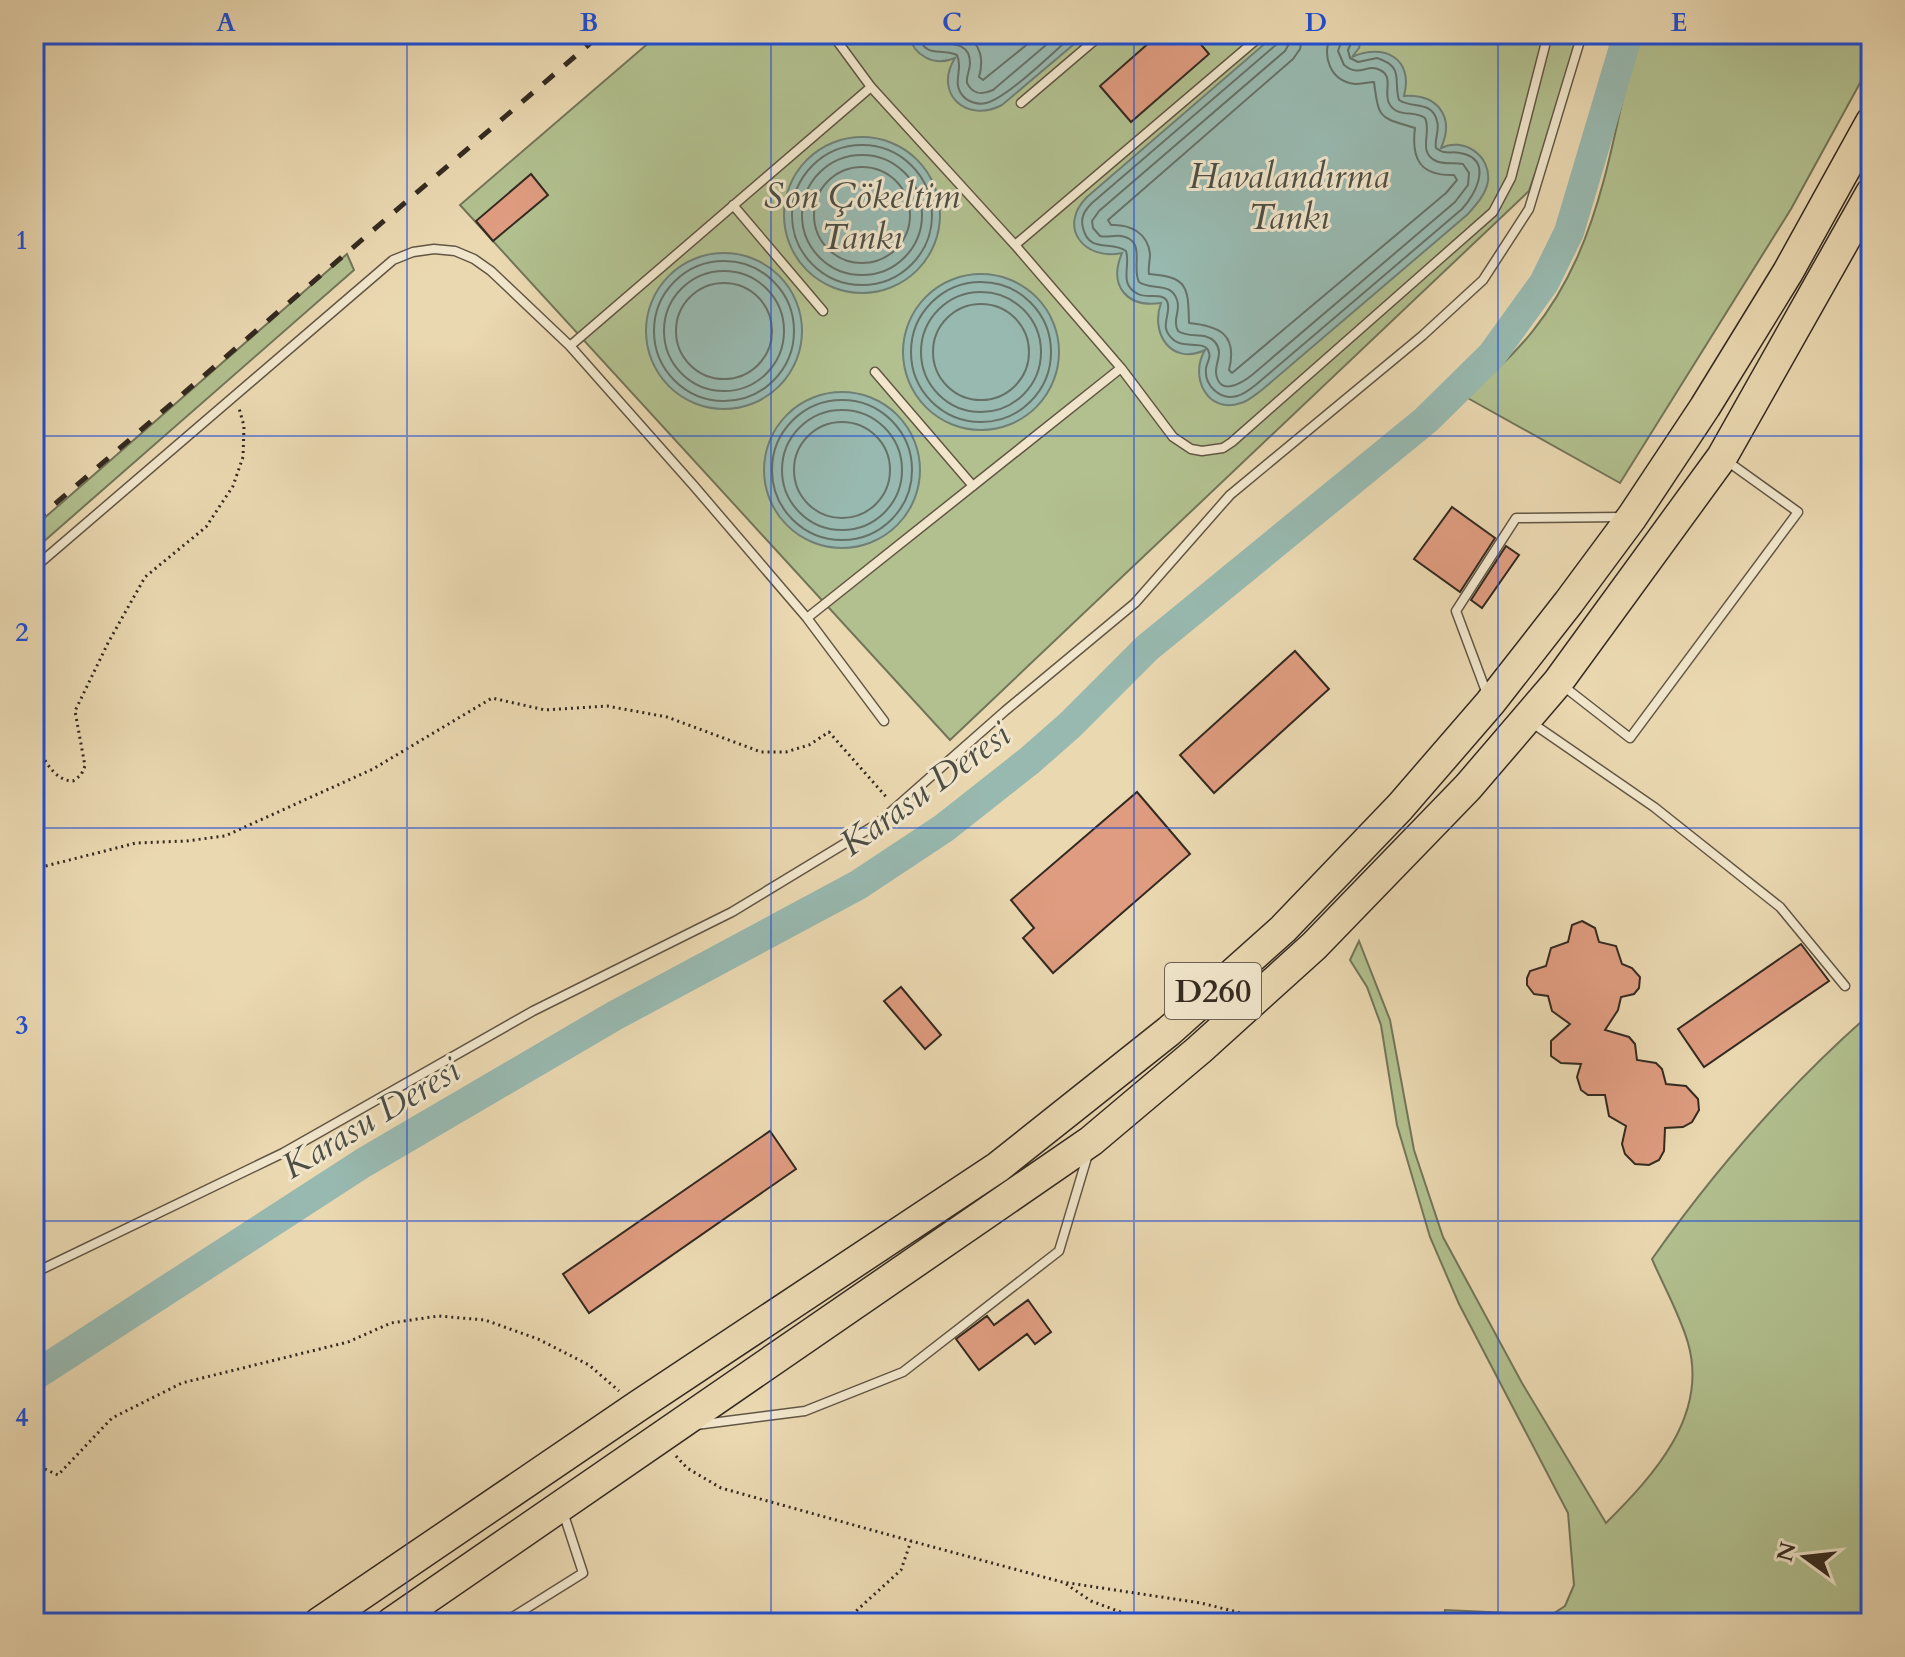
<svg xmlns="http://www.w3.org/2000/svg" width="1905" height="1657" viewBox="0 0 1905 1657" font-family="Cardo,serif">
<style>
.green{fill:#b2c08f;stroke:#737558;stroke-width:2}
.water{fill:#98b9b0;stroke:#708076;stroke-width:2}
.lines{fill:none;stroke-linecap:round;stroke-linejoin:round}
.shore{stroke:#667268;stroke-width:2}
.river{stroke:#98b9b0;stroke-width:30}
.building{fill:#df9c80;stroke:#342a20;stroke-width:2}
.lane-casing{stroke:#625644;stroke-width:11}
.highway-casing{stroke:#342a20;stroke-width:33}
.path{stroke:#342a20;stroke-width:3;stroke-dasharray:2 4;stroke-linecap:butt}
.lane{stroke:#f1e6cc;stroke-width:8}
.highway{stroke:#ead8b1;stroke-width:30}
.rail{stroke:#342a20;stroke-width:5;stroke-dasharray:14 14;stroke-linecap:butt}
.grid{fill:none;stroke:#1d4ed8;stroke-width:2;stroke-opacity:0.55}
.labels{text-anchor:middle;stroke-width:6;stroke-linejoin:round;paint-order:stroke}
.shield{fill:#f1e6cc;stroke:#6d6254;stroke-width:2}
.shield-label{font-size:32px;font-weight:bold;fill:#342a20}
.water-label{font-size:36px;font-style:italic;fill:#4d4e44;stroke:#f1e6cc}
.neatline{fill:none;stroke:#1d4ed8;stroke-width:3}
.grid-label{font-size:26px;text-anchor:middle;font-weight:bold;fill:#1d4ed8}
</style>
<rect width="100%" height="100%" fill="#ead8b1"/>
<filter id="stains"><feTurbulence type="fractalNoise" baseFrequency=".0025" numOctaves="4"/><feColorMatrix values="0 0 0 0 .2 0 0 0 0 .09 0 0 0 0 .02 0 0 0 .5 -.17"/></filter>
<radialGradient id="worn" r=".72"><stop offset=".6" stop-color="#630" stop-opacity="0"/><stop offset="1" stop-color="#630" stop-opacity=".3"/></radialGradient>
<path class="green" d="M659 34H1584L1529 191 950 740 460 205Z
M1637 34H1871V63L1791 209 1620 483 1464 396C1595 300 1603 180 1637 34Z
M347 254 354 270 34 550V527Z
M1359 941 1390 1020 1414 1150 1443 1237 1522 1383 1606 1523C1653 1476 1709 1416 1688 1343 1680 1315 1664 1287 1652 1259 1716 1168 1788 1086 1871 1013V1623H1443L1445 1610 1551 1615 1565 1606 1574 1585 1568 1513 1459 1304 1430 1237 1397 1125 1381 1025 1367 987 1350 960Z"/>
<path class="water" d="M908 34H1086L1002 105C966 124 933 93 955 58 934 67 914 56 908 34Z
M1276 34H1362L1359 48 1352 57C1384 43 1414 58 1404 96 1438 94 1455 117 1441 148 1463 137 1491 155 1488 181 1486 194 1476 205 1468 214L1263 389C1256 394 1249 401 1241 403 1207 415 1189 376 1205 350 1171 366 1150 333 1161 303 1127 308 1108 286 1122 253 1084 261 1057 227 1087 197Z
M784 215a78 78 0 1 1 156 0a78 78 0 1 1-156 0Z
M646 331a78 78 0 1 1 156 0a78 78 0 1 1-156 0Z
M903 352a78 78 0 1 1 156 0a78 78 0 1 1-156 0Z
M764 470a78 78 0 1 1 156 0a78 78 0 1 1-156 0Z"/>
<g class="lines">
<path class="shore" d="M916 34C928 60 938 47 957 55 964 69 951 82 963 96 968 102 978 105 986 103 1006 99 1056 50 1074 34
M927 34 933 42C948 45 970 40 970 63 970 70 966 76 967 83 973 95 982 95 993 90L1059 34
M965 34C981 45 984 59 979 77L983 80 1040 34
M1281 34 1277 44 1092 203C1085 210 1080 217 1083 228 1089 254 1112 240 1126 251 1131 266 1118 284 1138 294 1147 299 1162 292 1167 301 1173 314 1156 327 1175 341 1184 348 1203 341 1208 350 1212 357 1207 362 1206 368 1204 385 1220 401 1237 396 1245 394 1252 388 1258 383L1462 209C1476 194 1494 159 1460 153 1451 151 1444 155 1436 148 1434 139 1440 131 1437 121 1432 100 1412 109 1399 100 1393 80 1405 67 1377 58L1358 62 1350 58 1348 50 1355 34
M1291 34 1290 42 1285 51 1099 211 1092 221 1093 228 1100 236C1107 238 1113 235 1121 236 1147 240 1131 267 1139 282 1151 291 1171 281 1177 300 1181 311 1172 319 1178 331 1190 339 1205 331 1215 342 1224 353 1215 362 1216 373 1219 397 1242 383 1252 375L1455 202 1468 185 1469 173 1463 164C1454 162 1444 165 1436 161 1417 152 1432 133 1425 118 1414 110 1399 118 1390 105 1382 94 1395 77 1380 70 1367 63 1360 78 1344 65L1338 51 1344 34
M1303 34 1300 49 1293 59 1108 220 1111 225C1130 224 1148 233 1150 254 1150 261 1148 267 1149 274 1189 277 1188 288 1189 323 1219 326 1238 334 1229 370L1232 373 1446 193 1457 180 1454 175C1420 176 1411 159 1415 128 1380 117 1379 121 1374 82 1368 82 1362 84 1355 84 1329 81 1321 54 1332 34
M792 215a70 70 0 1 1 140 0a70 70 0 1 1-140 0Z
M802 215a60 60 0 1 1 120 0a60 60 0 1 1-120 0Z
M814 215a48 48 0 1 1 96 0a48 48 0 1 1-96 0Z
M654 331a70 70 0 1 1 140 0a70 70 0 1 1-140 0Z
M664 331a60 60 0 1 1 120 0a60 60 0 1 1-120 0Z
M911 352a70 70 0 1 1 140 0a70 70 0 1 1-140 0Z
M676 331a48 48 0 1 1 96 0a48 48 0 1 1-96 0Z
M921 352a60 60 0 1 1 120 0a60 60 0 1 1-120 0Z
M933 352a48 48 0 1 1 96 0a48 48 0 1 1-96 0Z
M772 470a70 70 0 1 1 140 0a70 70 0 1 1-140 0Z
M782 470a60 60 0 1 1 120 0a60 60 0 1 1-120 0Z
M794 470a48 48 0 1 1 96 0a48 48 0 1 1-96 0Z"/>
<path class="river" d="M34 1376 363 1163 614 1016 858 885 944 828 1029 761 1070 725 1147 648 1426 420 1492 355 1544 283 1569 232 1628 34"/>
</g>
<path class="building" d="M1159 34H1192L1209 54 1131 122 1100 86Z
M531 174 548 195 493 241 476 221Z
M1452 507 1495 538 1460 592 1414 559Z
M1506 546 1519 555 1482 608 1471 600Z
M1295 651 1329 689 1214 793 1180 755Z
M1137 792 1190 854 1053 973 1023 938 1034 928 1011 900Z
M1582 921 1595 928 1599 942 1616 946 1622 964 1632 968 1640 977 1639 988 1634 994 1621 997 1618 1010 1605 1030 1629 1037 1635 1044 1637 1060 1656 1063 1662 1069 1666 1084 1686 1086 1698 1099 1699 1110 1692 1122 1683 1127 1665 1128 1664 1151 1659 1160 1649 1165 1635 1164 1625 1154 1622 1144 1626 1126 1609 1116 1605 1095H1588L1581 1090 1577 1077 1581 1064 1561 1063 1551 1056V1041L1570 1024 1552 1011 1548 996 1534 994 1527 985V978L1530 971 1546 966 1551 948 1568 942 1572 925Z
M1801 944 1829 981 1704 1067 1678 1029Z
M901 987 941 1035 925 1049 884 1001Z
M770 1131 796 1169 589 1313 563 1274Z
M1028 1300 1051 1332 1035 1344 1027 1334 979 1370 956 1339 987 1316 994 1325Z"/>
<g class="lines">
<defs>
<path id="lane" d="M832 34 871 87 1015 245 1121 368 1173 437 1191 449 1202 451 1223 448 1232 442 1493 212 1511 178 1548 34
M1021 103 1102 34
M733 205 823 311
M1015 245 1263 34
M570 346 871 87
M875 372 973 486
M34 568 393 260 413 252 434 249 455 251 474 259 491 271 570 346 694 486 807 618 884 721
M807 618 1121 368
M1562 685 1630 738 1798 512 1727 461
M1487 694 1456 611 1516 518 1623 517
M1532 723 1654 807 1780 907 1845 986
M34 1273 283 1153 533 1011 732 912 877 824 1005 711 1135 603 1230 495 1422 336 1483 280 1529 209 1582 34
M696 1425 805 1411 903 1372 1059 1251 1088 1154
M503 1623 583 1573 563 1512"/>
<path id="highway" d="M319 1623 638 1406 998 1167 1169 1031 1283 929 1400 807 1490 703 1569 602 1632 517 1705 407 1788 272 1871 122
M391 1623 1091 1141 1199 1050 1314 946 1468 787 1558 682 1722 457 1871 193"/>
</defs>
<use href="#lane" class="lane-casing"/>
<use href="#highway" class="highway-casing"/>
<path class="path" d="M34 739C42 756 53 781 73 781L81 775 85 766 75 711 108 643 145 577 206 527 233 486 243 457 244 426 239 408
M34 869 136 843 186 841 225 836 373 769 492 698 545 710 607 706 667 717 761 752H786L809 745 829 732 888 799
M676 1456 687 1468 721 1488 911 1541 1062 1582 1201 1603 1281 1623
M34 1464 58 1475 112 1418 182 1383 348 1342 391 1323 438 1316 485 1320 538 1339 589 1365 619 1391
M1066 1584 1091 1601 1150 1623
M843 1623 901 1570 911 1541
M1792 1623 1811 1620 1828 1623"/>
<use href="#lane" class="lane"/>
<use href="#highway" class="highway"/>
<path class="rail" d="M34 522 601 34"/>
</g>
<path class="grid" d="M407 34V1623M771 34V1623M1134 34V1623M1498 34V1623M34 436H1871M34 828H1871M34 1221H1871"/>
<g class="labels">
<rect class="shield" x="1165" y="963" width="96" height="56" rx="6"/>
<g class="shield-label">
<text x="1213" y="1002">D260</text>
</g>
<g class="water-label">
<text x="1289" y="188">Havalandırma<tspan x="1289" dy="41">Tankı</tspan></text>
<text x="862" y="208">Son Çökeltim<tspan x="862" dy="41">Tankı</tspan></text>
<text transform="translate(924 788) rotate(-36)" y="13">Karasu Deresi</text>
<text transform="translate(370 1117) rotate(-31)" y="13">Karasu Deresi</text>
</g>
</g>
<rect width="1905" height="1657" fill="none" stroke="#ead8b1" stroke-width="88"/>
<g transform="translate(1805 1557) rotate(285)" stroke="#f1e6cc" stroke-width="6" paint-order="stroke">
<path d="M0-6L14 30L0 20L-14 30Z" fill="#342a20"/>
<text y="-12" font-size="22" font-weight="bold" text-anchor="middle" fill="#342a20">N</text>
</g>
<rect x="44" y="44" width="1817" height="1569" class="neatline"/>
<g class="grid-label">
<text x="226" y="31">A</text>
<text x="589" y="31">B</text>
<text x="952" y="31">C</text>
<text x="1316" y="31">D</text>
<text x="1679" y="31">E</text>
<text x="22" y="249">1</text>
<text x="22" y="641">2</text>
<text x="22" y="1034">3</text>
<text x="22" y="1426">4</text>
</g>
<rect width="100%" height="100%" filter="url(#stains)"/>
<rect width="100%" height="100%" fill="url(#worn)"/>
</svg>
